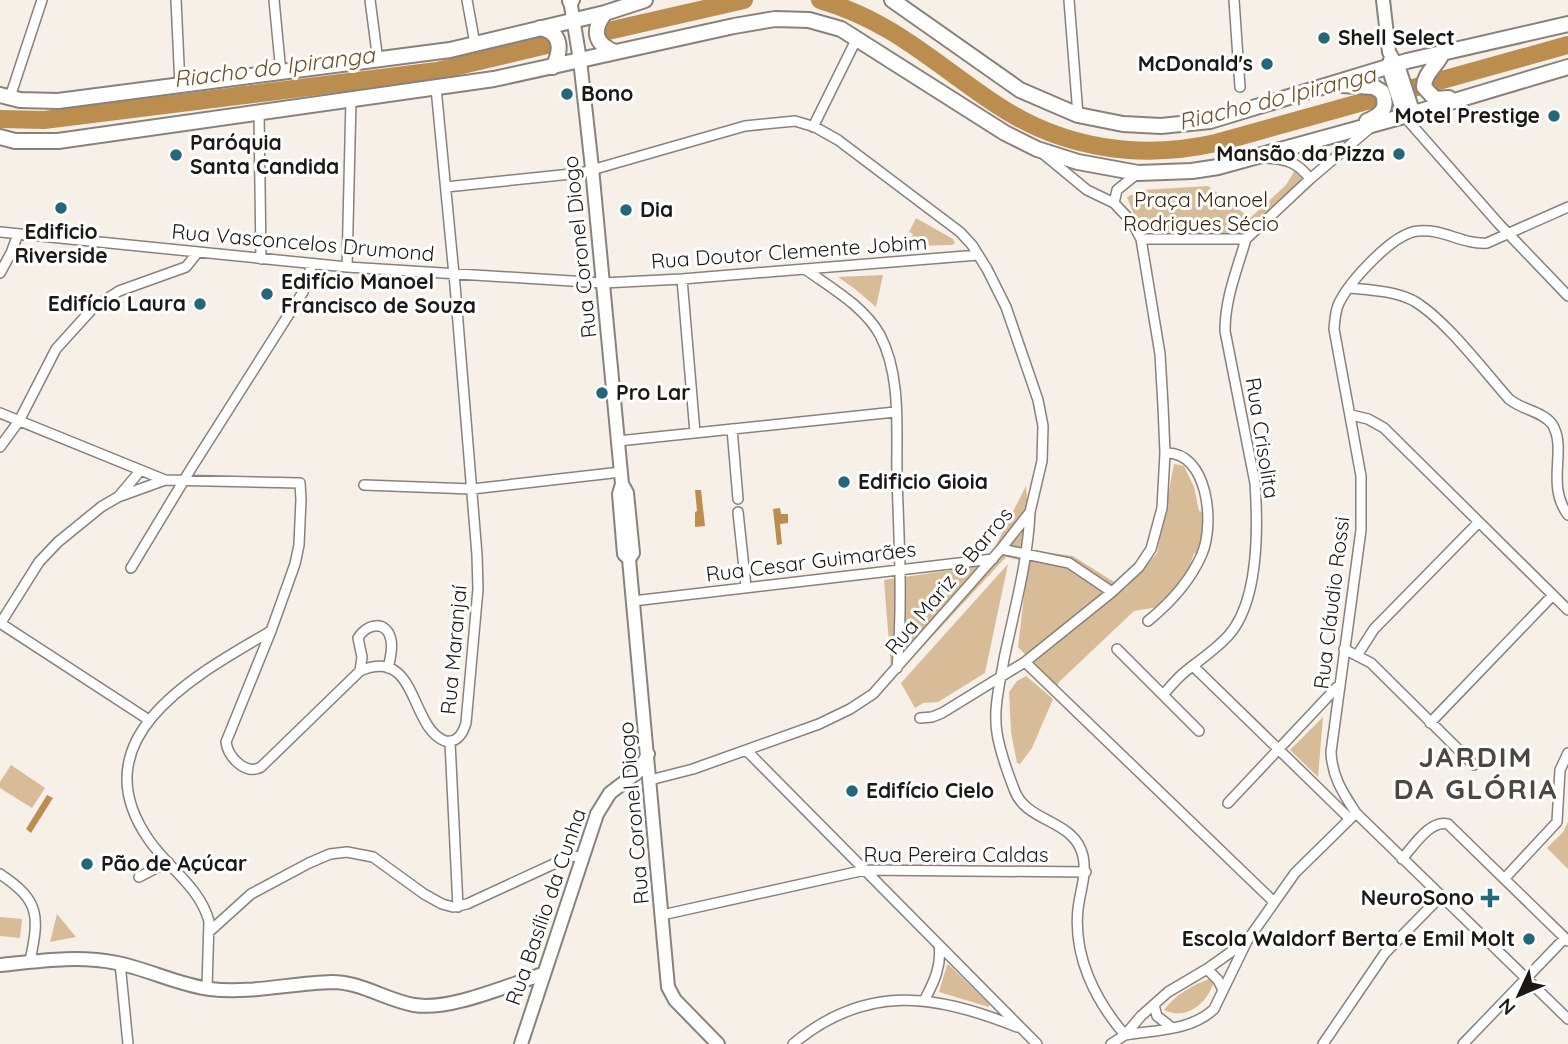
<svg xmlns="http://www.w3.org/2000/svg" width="1568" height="1044" viewBox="0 0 1568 1044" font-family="Quicksand,sans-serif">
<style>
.green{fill:#d8bc97}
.water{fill:#bb8d4e}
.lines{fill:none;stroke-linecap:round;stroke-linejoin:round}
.river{stroke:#bb8d4e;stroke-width:18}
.minor-casing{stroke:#88827b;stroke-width:12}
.tertiary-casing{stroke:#88827b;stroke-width:16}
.primary-casing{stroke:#88827b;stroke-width:18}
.minor{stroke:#fff;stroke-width:9}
.tertiary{stroke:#fff;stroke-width:12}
.primary{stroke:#fff;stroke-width:14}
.poi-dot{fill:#236779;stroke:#fff;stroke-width:2.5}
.labels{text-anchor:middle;stroke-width:6;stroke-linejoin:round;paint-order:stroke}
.poi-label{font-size:21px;font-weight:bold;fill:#1b1816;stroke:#fff;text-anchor:start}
.park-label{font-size:21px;fill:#392609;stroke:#fff}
.street-label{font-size:21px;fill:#1b1816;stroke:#fff}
.water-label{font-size:23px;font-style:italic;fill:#715122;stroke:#fff}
.district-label{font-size:28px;font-weight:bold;letter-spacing:2px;fill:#4c4740;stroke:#fff}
</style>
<rect width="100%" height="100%" fill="#f7f0e8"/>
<path class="green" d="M1295 170 1303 177 1245 238 1157 235 1148 224 1134 215 1127 197 1142 190 1208 186 1250 218 1286 185Z
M916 218 953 239 955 243 952 245 906 246 913 234 909 232Z
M883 275 876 307 855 289 838 277Z
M1174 464 1184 466 1194 487 1199 511 1206 513 1199 554 1194 553 1188 572 1158 607 1134 611 1059 682 1057 687 1018 647 1028 562 1006 557 892 680 884 580 986 565 1026 486 1031 550 1073 556 1125 589 1157 553Z
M1008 564 985 673 938 702 923 703 915 708 901 683Z
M1026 676 1053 699 1032 748 1020 764 1017 763 1011 732 1009 692 1017 681Z
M1323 717 1318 777 1290 750Z
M11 765 45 788 32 808 0 788V782Z
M1568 822V869L1547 848 1563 832Z
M57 914 76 937 50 942Z
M0 917 22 919 20 938 0 936Z
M947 965H949L989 1004V1007L939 992Z
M1209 979 1214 982C1207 1003 1187 1021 1164 1010 1176 994 1191 986 1209 979Z"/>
<path class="water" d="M695 490H701L705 526 695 527V512L697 511Z
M780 508 781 514H788V523L780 524 782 544 777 545 773 509Z
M47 795 53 798 31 833 26 829Z"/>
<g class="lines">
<path class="river" d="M820 0C893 21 936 65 997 105 1063 149 1140 160 1216 143L1568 45
M608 31 744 0
M0 119 44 120 437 71 551 44"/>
<defs>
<path id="minor" d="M176 0 180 86
M274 0 281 73
M370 0 378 61
M467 0 475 44
M1069 0 1078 115
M1234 0 1240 87
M1188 65 1238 62
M10 97 42 0
M259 112 261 259
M1404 116 1499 224 1568 296
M813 127 857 38
M1265 158C1286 159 1298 162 1310 179
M446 187 581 173 745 126 795 121 815 127 838 140 960 232 972 245 987 269 1006 307 1038 400 1043 426 1042 461 1030 512 1001 549 873 694 850 709 819 724 693 769 650 780
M1114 203 1117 190 1138 173
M1568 207 1487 243C1463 245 1442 228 1418 231 1393 233 1350 281 1339 303 1335 311 1335 320 1334 329L1361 476V530L1331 752C1332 777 1343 793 1356 813L1568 1019
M0 232 347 267 603 283 682 279 978 255
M1141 239H1246L1310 179 1370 128
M347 267 351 99
M805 269C831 288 864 306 880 335 902 377 896 432 897 477 899 541 903 605 897 668
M0 273 11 253 18 234
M682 279 695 433
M1350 288C1371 290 1395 291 1414 301 1446 320 1483 370 1509 399 1522 410 1542 411 1552 424 1568 449 1545 484 1568 515
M0 413 165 480 300 483 301 499 299 545 295 564 271 631 226 742C228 757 246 776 261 767L360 671C418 646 409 727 445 741 458 743 463 733 466 723L478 589 477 555 455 285 436 88
M1351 415 1368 419 1384 428 1568 610
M732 429 738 499
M618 441 895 412
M0 447 19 421 56 349 94 307 119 291 186 267 198 252
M364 485 472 489 621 472
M119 496 140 471
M738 512 746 587
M1030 512C1028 561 1014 611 1004 659 1000 684 993 708 997 733 1000 752 1007 771 1014 789 1026 824 1074 818 1083 856 1087 875 1080 891 1078 909 1073 956 1095 1000 1125 1035
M1001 549 1069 563 1112 592
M131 568 192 467 303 292 312 264
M633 601 993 559
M1148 621C1170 603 1191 580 1202 554 1215 523 1208 451 1165 453
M0 623 149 720
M0 624 39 562 58 542 101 507 118 497 165 480
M1117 649 1199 731
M1344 649 1371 663 1474 765
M1358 654 1374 629 1478 523
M1025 662 1274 902
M1193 666 1350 819
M360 671 362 657 358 638C367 623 387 620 391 640 393 650 390 659 388 668
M1163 695C1170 687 1177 678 1186 671 1200 660 1215 650 1228 636 1259 602 1258 527 1255 483L1225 331C1225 298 1237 270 1246 239
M920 718 932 717 942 713 1025 662 1112 592 1139 567 1151 549 1162 508 1165 453 1163 406 1160 354 1141 239 1132 222 1114 203 1087 190 1041 152
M1430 723 1553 595
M450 742 458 907
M746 750 1037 1044
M1228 803 1337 687
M1402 859C1413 847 1430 819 1448 824L1568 941
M0 874C41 901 39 917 30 961
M139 877 168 862
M1505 878 1557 822 1560 770 1568 753
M662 915 865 870 1086 872
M209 932 251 894 309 863 330 854 347 852 373 857 424 894 442 904 453 907 467 904 571 856 582 857
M120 963 128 1044
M1207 969 1218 980 1223 990
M207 988 209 921C199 886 168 868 149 840 78 738 195 675 271 631
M925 999C934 982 942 965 939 945
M1154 1005 1157 1016 1171 1027
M1125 1035C1154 1030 1191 1031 1214 1009L1247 941 1295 873 1356 813
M793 1044C866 983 935 994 1017 1027
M1111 1044 1125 1035 1141 1016 1168 992 1207 969 1245 942
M1323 1044 1385 953 1441 896
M1463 1044 1565 938"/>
<path id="tertiary" d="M570 0 580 60 592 168 622 484 619 494 624 554 629 559
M1383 0 1389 52 1400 71 1414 114
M1390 60 1388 67 1404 116
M622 484 627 493 633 553 629 559 668 987 675 1000 718 1044
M0 965C39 961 78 955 117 963 148 969 178 985 210 989 250 994 292 983 332 982 361 982 386 1000 414 1005 450 1011 508 985 543 974
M521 1044 597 814 610 793 639 771 648 754"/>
<path id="primary" d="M892 0 1020 90 1078 115 1123 124 1161 126 1210 121 1407 61 1568 24
M570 1 572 0
M605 13C592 30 594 44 615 52
M540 28C562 32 562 50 553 67
M1443 52C1438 65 1424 73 1424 87L1435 99 1449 98
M1342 85 1374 87 1382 92C1389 108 1381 115 1367 121
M0 95 20 100 58 101 450 50 605 13 645 0
M0 137 15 141H58L494 79 734 26 775 19 809 20 841 29 1005 133 1037 149 1078 162 1138 173 1192 171 1218 167 1404 116 1568 67"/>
</defs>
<use href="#minor" class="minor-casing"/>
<use href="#tertiary" class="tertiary-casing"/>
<use href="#primary" class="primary-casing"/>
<use href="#minor" class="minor"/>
<use href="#tertiary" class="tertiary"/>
<use href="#primary" class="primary"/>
</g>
<g class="poi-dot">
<circle cx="1324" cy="38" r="7"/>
<circle cx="1267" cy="64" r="7"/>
<circle cx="567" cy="94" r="7"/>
<circle cx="1554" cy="116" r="7"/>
<circle cx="1399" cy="154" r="7"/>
<circle cx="176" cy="155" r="7"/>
<circle cx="61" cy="208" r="7"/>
<circle cx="626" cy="210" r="7"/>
<circle cx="267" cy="294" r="7"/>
<circle cx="200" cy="304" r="7"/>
<circle cx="602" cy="393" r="7"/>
<circle cx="844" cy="482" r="7"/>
<circle cx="852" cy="791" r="7"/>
<circle cx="87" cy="864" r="7"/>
<path d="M1486.5 887.5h7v7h7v7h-7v7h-7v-7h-7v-7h7z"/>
<circle cx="1529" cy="939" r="7"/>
</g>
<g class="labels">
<g class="poi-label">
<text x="1338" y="45">Shell Select</text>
<text x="1253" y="71" text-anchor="end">McDonald's</text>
<text x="581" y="101">Bono</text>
<text x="1540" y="123" text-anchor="end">Motel Prestige</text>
<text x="190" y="150">Paróquia<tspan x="190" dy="24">Santa Candida</tspan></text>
<text x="1385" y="161" text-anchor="end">Mansão da Pizza</text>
<text x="640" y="217">Dia</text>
<text x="61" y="239" text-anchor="middle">Edificio<tspan x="61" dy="24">Riverside</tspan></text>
<text x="281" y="289">Edifício Manoel<tspan x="281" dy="24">Francisco de Souza</tspan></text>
<text x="186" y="311" text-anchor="end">Edifício Laura</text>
<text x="616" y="400">Pro Lar</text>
<text x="858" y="489">Edificio Gioia</text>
<text x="866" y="798">Edifício Cielo</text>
<text x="101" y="871">Pão de Açúcar</text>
<text x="1474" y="905" text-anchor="end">NeuroSono</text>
<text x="1515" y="946" text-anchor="end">Escola Waldorf Berta e Emil Molt</text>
</g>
<g class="park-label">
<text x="1201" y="207">Praça Manoel<tspan x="1201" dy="24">Rodrigues Sécio</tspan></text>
</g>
<g class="street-label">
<text transform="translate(303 243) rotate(5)" y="7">Rua Vasconcelos Drumond</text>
<text transform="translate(580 247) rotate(-96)" y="7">Rua Coronel Diogo</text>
<text transform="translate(789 252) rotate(-4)" y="7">Rua Doutor Clemente Jobim</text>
<text transform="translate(1262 438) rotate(81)" y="7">Rua Crisolita</text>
<text transform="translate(811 562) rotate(-7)" y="7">Rua Cesar Guimarães</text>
<text transform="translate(949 581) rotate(-50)" y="7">Rua Mariz e Barros</text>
<text transform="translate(1332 603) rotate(-83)" y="7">Rua Cláudio Rossi</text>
<text transform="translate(454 650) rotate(-85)" y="7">Rua Maranjaí</text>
<text transform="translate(634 813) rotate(-95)" y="7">Rua Coronel Diogo</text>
<text x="956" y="862">Rua Pereira Caldas</text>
<text transform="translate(546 907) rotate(-71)" y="7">Rua Basílio da Cunha</text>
</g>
<g class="water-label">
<text transform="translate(274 67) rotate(-7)" y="8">Riacho do Ipiranga</text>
<text transform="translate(1277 98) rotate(-14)" y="8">Riacho do Ipiranga</text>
</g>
<g class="district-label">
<text x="1476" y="767">JARDIM<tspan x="1476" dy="32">DA GLÓRIA</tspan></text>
</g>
</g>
<g transform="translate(1519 995) rotate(226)" stroke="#ffffff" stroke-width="5" paint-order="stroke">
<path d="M0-5L12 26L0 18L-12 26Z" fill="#1b1816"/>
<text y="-10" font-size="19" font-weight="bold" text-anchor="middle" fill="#1b1816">N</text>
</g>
</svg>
